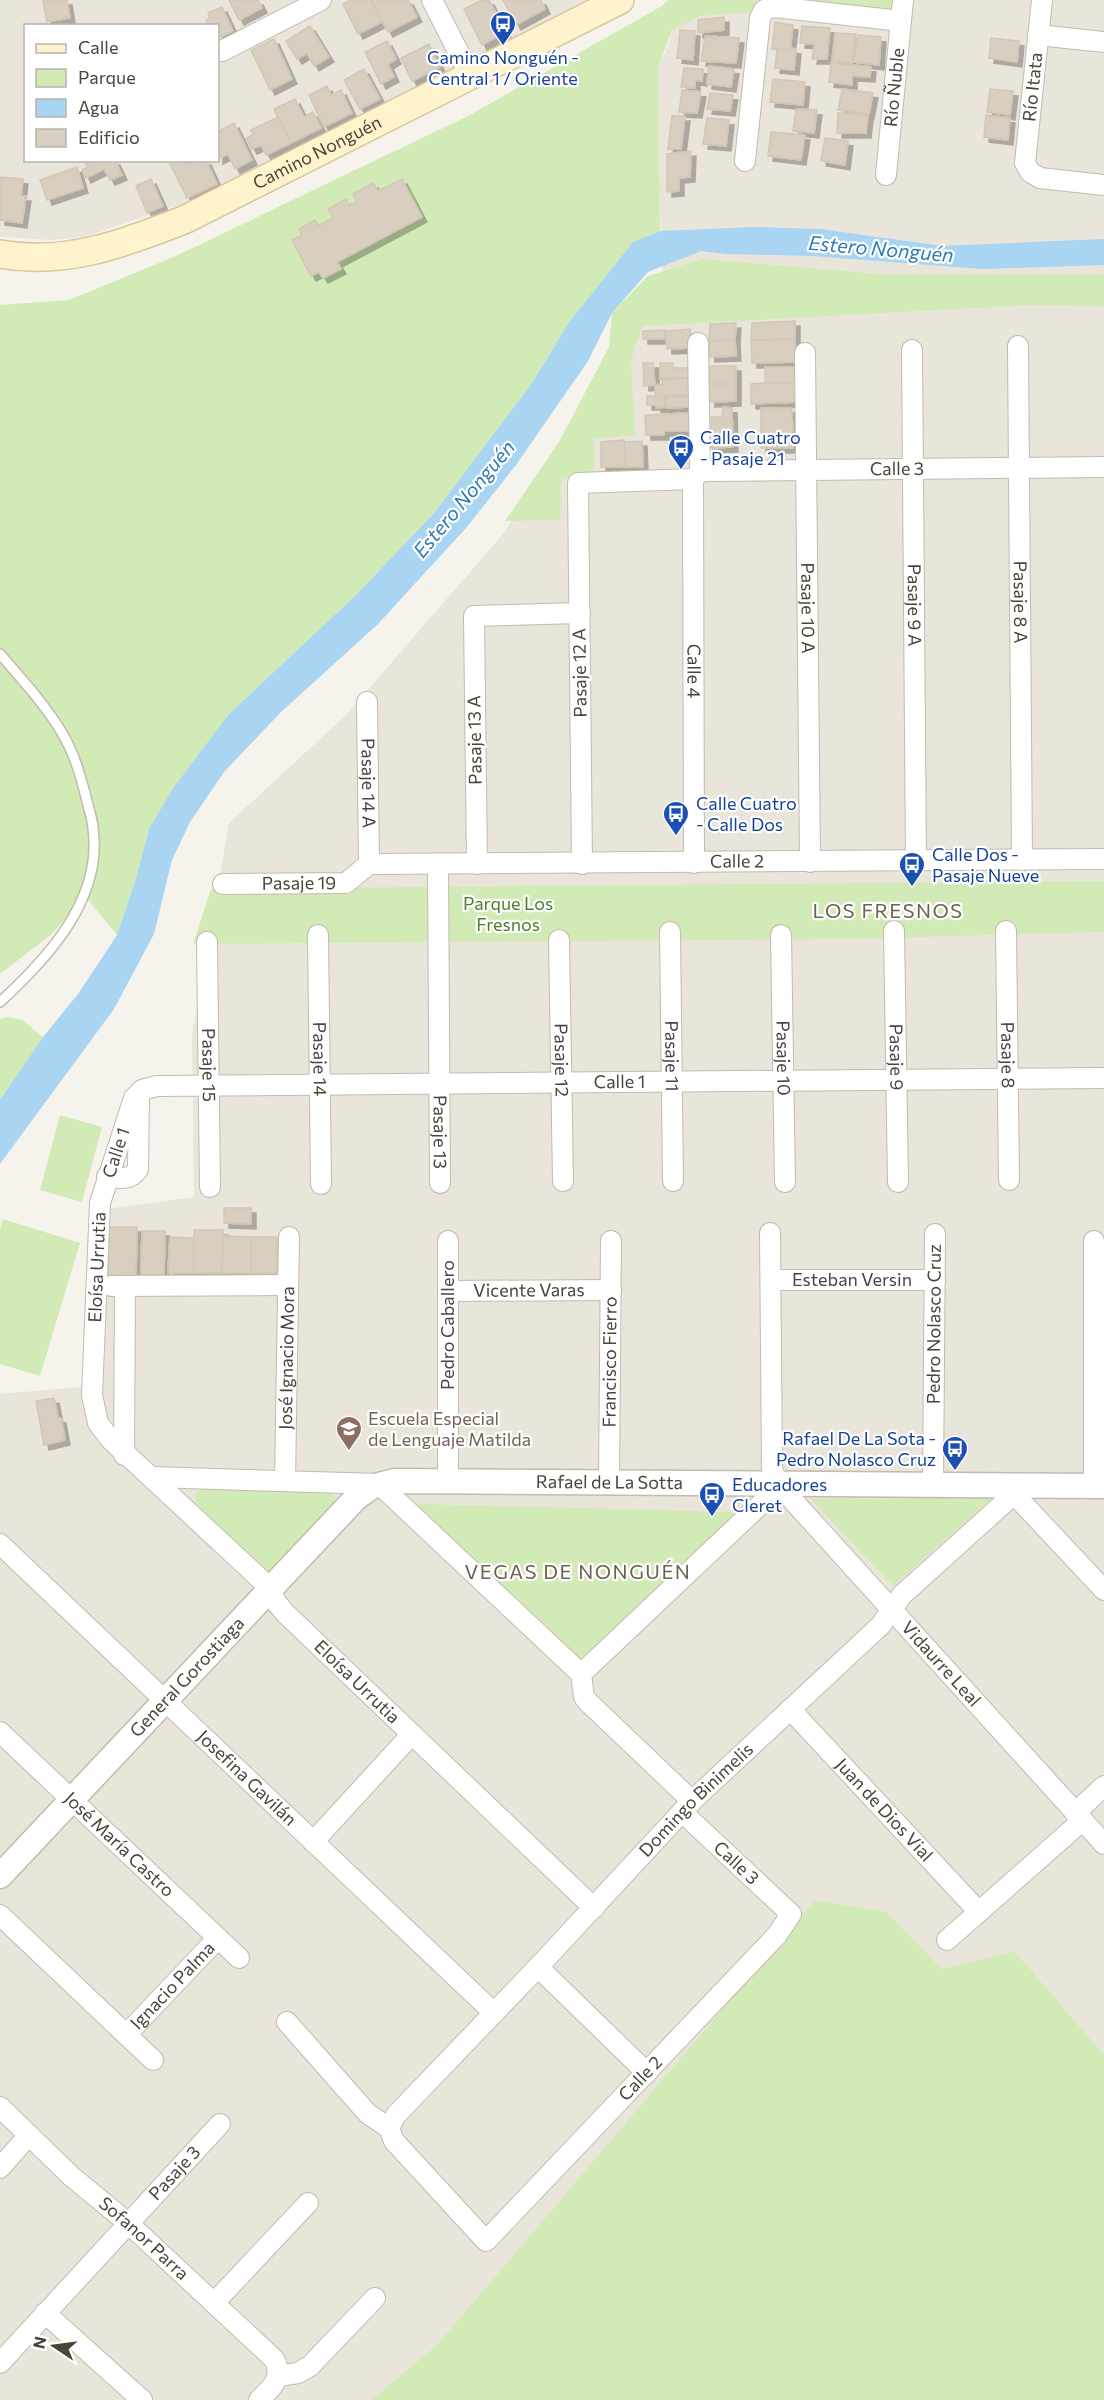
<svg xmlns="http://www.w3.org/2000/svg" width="1104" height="2400" viewBox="0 0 1104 2400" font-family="Commissioner,sans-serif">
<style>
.residential{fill:#eae5da;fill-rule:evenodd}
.green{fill:#d2eab5}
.water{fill:#a9d4f2}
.building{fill:#d8cfc1;stroke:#d3c7b4;stroke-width:1.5;filter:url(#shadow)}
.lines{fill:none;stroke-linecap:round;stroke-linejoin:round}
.service-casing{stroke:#c2bbae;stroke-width:12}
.minor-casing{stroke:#c2bbae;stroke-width:22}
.tertiary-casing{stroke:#c2bbae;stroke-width:27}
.secondary-casing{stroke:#d6c79b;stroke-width:30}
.service{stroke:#fff;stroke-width:9}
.minor{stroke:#fff;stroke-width:20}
.tertiary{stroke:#fff;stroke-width:24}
.secondary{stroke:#fff3cd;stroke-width:27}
.labels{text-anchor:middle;stroke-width:4.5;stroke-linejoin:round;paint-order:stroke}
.transit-label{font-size:18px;fill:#164399;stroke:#fff;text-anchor:start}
.street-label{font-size:18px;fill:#4b4439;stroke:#fff}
.park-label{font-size:18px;fill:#4a7f2a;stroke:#fff}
.education-label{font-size:18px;fill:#785e54;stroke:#fff;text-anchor:start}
.water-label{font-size:20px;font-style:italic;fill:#2e7ab2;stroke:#fff}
.neighbourhood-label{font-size:20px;letter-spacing:1.5px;fill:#6e6250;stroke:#fff}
</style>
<defs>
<filter id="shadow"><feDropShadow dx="5" dy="5" stdDeviation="0" flood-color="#0004"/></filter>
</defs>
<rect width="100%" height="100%" fill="#f6f3ec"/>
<path class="residential" d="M0 0H585L475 61 191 201 85 237 51 240 0 237ZM26 26H218V160H26Z
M679 0H1104V2055L1015 1951 942 1969 887 1912 439 2343 371 2400H0V1394L81 1387 97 1376 107 1209 194 1197 192 1035 229 823 345 716 504 533 631 325 664 299 659 192 658 68 669 44Z"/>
<path class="green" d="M669 0H756L752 12 700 16 672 30 658 68 660 231 633 242 570 321 532 383 435 512 355 596 229 714 149 829 136 878 117 935 85 896 53 933 0 974V305L69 300 176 256 468 116 660 7Z
M781 0H895L893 7 884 9Z
M703 259 879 274H1104V306L1030 305 643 326 631 360 635 435 594 439V478L561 479 560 520 505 521 559 442 609 347 612 313 648 276Z
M1104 881V932L844 939 193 944 211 889Z
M9 1017 22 1020 43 1037 0 1100V1019Z
M60 1115 102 1127 82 1202 40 1190Z
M3 1219 80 1243 40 1376 0 1364V1229Z
M203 1489 332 1491 337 1504 273 1571H264L196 1503V1493Z
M992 1498 893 1586 811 1499Z
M417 1504 741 1512 581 1659Z
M815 1900 887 1912 942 1969 1015 1951 1104 2055V2400H371L439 2343Z"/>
<path class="water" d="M754 227 820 229 943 246 1104 239V265L982 269 812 256 727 254 701 251 648 272 612 313 588 361 516 465 466 528 378 624 281 712 224 772 190 822 172 860 154 934 114 1009 0 1164V1100L43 1037 78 994 117 935 136 878 149 829 174 787 229 714 355 596 435 512 532 383 570 321 633 242 660 231Z"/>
<path class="building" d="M43 0H67L70 18 47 22Z
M229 0H258L262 8 239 20Z
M351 0H371L382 22 358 34 343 4Z
M371 0H408L417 17 388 32Z
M482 0H489L506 32 482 45 464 9Z
M503 0H541L545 9 516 25Z
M222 7 233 31 218 38V26H209L206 20 210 18 208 13Z
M724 17V30L698 33V20Z
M775 22 793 25 790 50 772 49Z
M310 26 329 57 314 66 307 53 297 59 286 41Z
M802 26 830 28 827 59H812L815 44 800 43Z
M680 30 695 31 693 60 677 58Z
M835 33 856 34 852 63 832 61Z
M858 35 881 37 879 65 854 62Z
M705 36 739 38 736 63 701 61Z
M991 38 1019 41 1017 62 989 58Z
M274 39 292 79 270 90 251 50Z
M387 41 396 59 388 64 394 77 381 84 365 52Z
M429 44 440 67 412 81 401 58Z
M790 48 796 49 794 70 775 68 777 49 790 50Z
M831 63 871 67 870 77 852 76V85L829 82Z
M709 66 734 69 731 87 707 84Z
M684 68 703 69 702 81 695 80V88L681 87Z
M364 69 380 99 360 109 344 80Z
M773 79 805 82 803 105 770 102Z
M327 86 331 95 341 90 352 113 324 127 309 95Z
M842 89 873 93 869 114 838 110Z
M990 89 1013 91 1010 115 987 112Z
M682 90 701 92 697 113 679 112Z
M710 93 733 95 730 111 707 109Z
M295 99 304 117 313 112 321 128 291 143 274 109Z
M796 109 817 110 814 133 793 131Z
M838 113 868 115 866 133H837Z
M986 115 1010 118 1008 140 984 137Z
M672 116H685L681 149H668Z
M278 117 291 143 266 155 261 145 252 149 246 138 253 135 251 130Z
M707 118 729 120 726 146 703 144Z
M234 123 252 160 235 169 228 154 218 159V132Z
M771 132 805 135 801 160 768 156Z
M825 138 848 141 845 165 821 161Z
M691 151 690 177 679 178V191L667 192V154Z
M84 160H115L122 175 110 180 104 169 86 178 82 170 88 167Z
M168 160H186L188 164 195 160H206L217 184 187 198Z
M77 167 83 188 47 200 40 180Z
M0 177 23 179 21 196H26L22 223 0 220Z
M151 179 163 206 147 213 136 186Z
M402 179 422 217 337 262 341 269 323 278 319 272 311 276 292 240 302 235 299 229 315 220 318 226 333 218 328 209 346 199 349 206 357 202 353 194 373 183 378 191Z
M795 321V339L751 340 752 323Z
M736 323 735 340 709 341 710 324Z
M690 329V348L667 349 666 331Z
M665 330V339H643V331Z
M795 339V362L752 363 751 340Z
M735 340 736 356 710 357 709 341Z
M643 363H653L655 385 644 386Z
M660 363H673V368H689L688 377 660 379Z
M710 366H736V384H709Z
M765 367H795V383H765Z
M688 378 689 395 664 396 665 407 656 408V405H647V396H655V385L663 384 662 380Z
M765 383H795L796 402 751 404V384Z
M709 384H736V401L710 402Z
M666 397H689V407L666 408Z
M723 407 732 408 733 447 708 448 707 417H722Z
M761 408H792L793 448H761Z
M689 413V431H664V435H646L645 415Z
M624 440 626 467H601V442Z
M642 441 643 467H626L624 442Z
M224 1208H251V1224L224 1223Z
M109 1227H137L136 1276H108Z
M194 1230H223L222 1273H194Z
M142 1231H165L164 1275 141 1274Z
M223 1236 251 1237V1273H222Z
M170 1237 194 1238V1273H168Z
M251 1237H277V1273H251Z
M54 1398 58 1418H61L65 1440 44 1445 36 1401Z"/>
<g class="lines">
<defs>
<path id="service" d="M0 654C20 677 47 707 62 733 74 753 80 774 86 797 88 807 92 817 93 828 103 899 48 958 0 1002"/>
<g id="minor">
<path d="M432 0 470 75"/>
<path d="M1042 0 1025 163 1030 172 1040 178 1104 185"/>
<path d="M1038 35 1104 42"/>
<path d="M222 51 321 0"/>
<path d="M745 161 760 18 764 10 774 7 901 21"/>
<path id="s1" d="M886 175 903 0"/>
<path d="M698 343 700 472"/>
<path id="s2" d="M1018 346 1022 860"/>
<path id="s3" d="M912 350 916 861"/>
<path id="s4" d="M805 353 810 862"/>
<path id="s5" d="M693 479 700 472 705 471 1104 467"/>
<path id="s6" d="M693 479 694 863"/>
<path id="s7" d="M367 702 369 864"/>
<path id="s8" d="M369 864 1104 859"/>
<path id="s9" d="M438 864 440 1183"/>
<path d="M477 864 474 616 580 613"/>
<path d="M582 864 578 483 693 479"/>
<path id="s10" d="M223 884 346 883 369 864"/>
<path id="s11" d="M894 931 898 1182"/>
<path id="s12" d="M1006 931 1009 1180"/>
<path id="s13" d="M670 932 673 1181"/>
<path id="s14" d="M318 935 321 1184"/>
<path id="s15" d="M781 935 785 1182"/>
<path id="s16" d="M559 940 563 1181"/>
<path id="s17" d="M207 942 210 1187"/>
<path d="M107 1177C119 1178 131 1181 138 1169L139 1097"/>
<path id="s18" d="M770 1233 772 1468 777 1483 1104 1844"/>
<path d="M448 1241V1481"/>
<path d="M1094 1241V1485"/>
<path id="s19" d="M771 1280H935"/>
<path d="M111 1286 288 1285"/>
<path id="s20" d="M448 1291 611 1290"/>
<path d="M124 1455 125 1286"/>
<path d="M152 1477 379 1484 581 1674 584 1697 588 1702 692 1801"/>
<path id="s21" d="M285 1480 289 1237"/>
<path id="s22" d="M609 1482 611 1241"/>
<path id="s23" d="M933 1484 935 1234"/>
<path d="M1014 1494 1104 1590"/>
<path id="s24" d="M0 1544 494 2013"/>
<path d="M581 1674 763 1502 777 1483"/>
<path id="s25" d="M790 1709 979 1912"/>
<path id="s26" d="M0 1732 239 1958"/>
<path d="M1075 1813 1104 1786"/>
<path d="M313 1842 412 1734"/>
<path id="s27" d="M594 1908 285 1613 276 1602 271 1589 110 1439 98 1423 92 1395 100 1203 134 1098 142 1090 157 1086 1104 1078"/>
<path d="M0 1915 153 2060"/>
<path d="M947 1940 1083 1820"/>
<path d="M538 1967 647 2073"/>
<path d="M287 2022 368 2114 389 2128"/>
<path id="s28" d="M126 2035 218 1938"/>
<path id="s29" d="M0 2107 71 2176 128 2223 274 2359C284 2377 272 2388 259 2400"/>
<path id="s30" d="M389 2128 396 2115 538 1967 692 1801 881 1625 902 1595 1014 1494 1016 1485"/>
<path id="s31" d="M389 2128 394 2141 486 2241 777 1935 791 1914 682 1812"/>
<path d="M0 2168 29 2135"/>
<path d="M214 2303 308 2203"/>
<path d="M45 2313 142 2400"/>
<path id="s32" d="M0 2363 220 2124"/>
<path d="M278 2376 298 2373 310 2366 375 2298"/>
</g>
<g id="tertiary">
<path id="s33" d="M0 1876 356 1498 371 1487 394 1481 1104 1486"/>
</g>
<g id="secondary">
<path id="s34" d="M0 254C66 266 126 243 186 219L620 0"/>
</g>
</defs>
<use href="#service" class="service-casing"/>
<use href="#minor" class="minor-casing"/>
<use href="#tertiary" class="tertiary-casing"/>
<use href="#secondary" class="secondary-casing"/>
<use href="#service" class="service"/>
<use href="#minor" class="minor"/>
<use href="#tertiary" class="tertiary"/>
<use href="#secondary" class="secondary"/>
</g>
<defs>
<symbol id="bus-pin" viewBox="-11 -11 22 30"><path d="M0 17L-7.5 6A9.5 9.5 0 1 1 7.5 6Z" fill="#1a4fb4" stroke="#fff"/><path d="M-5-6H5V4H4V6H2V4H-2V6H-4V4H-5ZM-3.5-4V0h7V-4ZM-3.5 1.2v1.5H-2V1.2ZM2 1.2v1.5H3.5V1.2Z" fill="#fff"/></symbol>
<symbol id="school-pin" viewBox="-11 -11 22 30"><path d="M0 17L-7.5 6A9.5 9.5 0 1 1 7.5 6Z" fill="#8d6e63" stroke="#fff"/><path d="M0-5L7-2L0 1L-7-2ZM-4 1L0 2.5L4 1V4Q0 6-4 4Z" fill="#fff"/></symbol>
</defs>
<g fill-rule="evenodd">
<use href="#bus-pin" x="488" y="9" width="30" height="40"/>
<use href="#bus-pin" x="666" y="433" width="30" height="40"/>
<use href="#bus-pin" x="661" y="799" width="30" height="40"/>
<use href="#bus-pin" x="897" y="850" width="30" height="40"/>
<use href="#school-pin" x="334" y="1414" width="30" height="40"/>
<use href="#bus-pin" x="940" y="1434" width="30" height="40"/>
<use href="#bus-pin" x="697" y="1480" width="30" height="40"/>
</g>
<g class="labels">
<g class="transit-label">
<text x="503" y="64" text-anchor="middle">Camino Nonguén -<tspan x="503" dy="21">Central 1 / Oriente</tspan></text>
<text x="700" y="444">Calle Cuatro<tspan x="700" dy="21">- Pasaje 21</tspan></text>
<text x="696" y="810">Calle Cuatro<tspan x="696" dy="21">- Calle Dos</tspan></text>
<text x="932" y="861">Calle Dos -<tspan x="932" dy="21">Pasaje Nueve</tspan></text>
<text x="936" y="1445" text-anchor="end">Rafael De La Sota -<tspan x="936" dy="21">Pedro Nolasco Cruz</tspan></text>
<text x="732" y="1491">Educadores<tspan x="732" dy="21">Cleret</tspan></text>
</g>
<g class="street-label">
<text dy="6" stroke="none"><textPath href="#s1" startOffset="88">Río Ñuble</textPath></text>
<text transform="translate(1033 87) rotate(-84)" y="6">Río Itata</text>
<text dy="6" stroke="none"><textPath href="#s34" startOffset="339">Camino Nonguén</textPath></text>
<text dy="6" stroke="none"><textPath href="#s5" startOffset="207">Calle 3</textPath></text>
<text dy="6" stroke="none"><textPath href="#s2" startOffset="256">Pasaje 8 A</textPath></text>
<text dy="6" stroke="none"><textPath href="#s3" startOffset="255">Pasaje 9 A</textPath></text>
<text dy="6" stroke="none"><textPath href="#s4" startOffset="255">Pasaje 10 A</textPath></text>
<text dy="6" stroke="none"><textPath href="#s6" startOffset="192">Calle 4</textPath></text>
<text transform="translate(580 673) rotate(-91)" y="6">Pasaje 12 A</text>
<text transform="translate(475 740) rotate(-91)" y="6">Pasaje 13 A</text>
<text dy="6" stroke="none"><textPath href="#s7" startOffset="81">Pasaje 14 A</textPath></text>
<text dy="6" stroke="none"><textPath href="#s8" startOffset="368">Calle 2</textPath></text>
<text dy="6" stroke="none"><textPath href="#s10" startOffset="76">Pasaje 19</textPath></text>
<text dy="6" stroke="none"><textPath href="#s12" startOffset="124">Pasaje 8</textPath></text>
<text dy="6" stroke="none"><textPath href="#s13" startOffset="124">Pasaje 11</textPath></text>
<text dy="6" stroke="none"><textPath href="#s11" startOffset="126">Pasaje 9</textPath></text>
<text dy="6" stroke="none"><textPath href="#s14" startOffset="124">Pasaje 14</textPath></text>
<text dy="6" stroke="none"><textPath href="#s15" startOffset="123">Pasaje 10</textPath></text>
<text dy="6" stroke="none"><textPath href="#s16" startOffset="120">Pasaje 12</textPath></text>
<text dy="6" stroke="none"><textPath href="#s17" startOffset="123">Pasaje 15</textPath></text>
<text dy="6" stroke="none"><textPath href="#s27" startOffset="1516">Calle 1</textPath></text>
<text dy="6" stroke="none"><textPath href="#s9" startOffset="268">Pasaje 13</textPath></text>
<text dy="6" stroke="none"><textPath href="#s27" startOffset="969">Calle 1</textPath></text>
<text dy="6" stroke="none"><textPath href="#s27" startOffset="852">Eloísa Urrutia</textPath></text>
<text dy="6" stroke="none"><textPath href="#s19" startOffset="81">Esteban Versin</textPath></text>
<text dy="6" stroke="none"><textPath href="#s20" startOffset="81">Vicente Varas</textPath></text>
<text dy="6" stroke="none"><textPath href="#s23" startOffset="160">Pedro Nolasco Cruz</textPath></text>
<text transform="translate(448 1325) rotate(-90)" y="6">Pedro Caballero</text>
<text dy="6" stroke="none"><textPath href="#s21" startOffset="122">José Ignacio Mora</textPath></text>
<text dy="6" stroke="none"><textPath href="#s22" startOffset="120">Francisco Fierro</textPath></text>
<text dy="6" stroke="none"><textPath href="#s33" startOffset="777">Rafael de La Sotta</textPath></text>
<text dy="6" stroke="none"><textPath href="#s18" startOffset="495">Vidaurre Leal</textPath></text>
<text dy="6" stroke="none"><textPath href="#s33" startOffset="273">General Gorostiaga</textPath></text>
<text transform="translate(357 1682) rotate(44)" y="6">Eloísa Urrutia</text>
<text dy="6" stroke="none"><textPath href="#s24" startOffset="340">Josefina Gavilán</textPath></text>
<text dy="6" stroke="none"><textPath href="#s30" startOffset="450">Domingo Binimelis</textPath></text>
<text dy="6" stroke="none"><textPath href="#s25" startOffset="138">Juan de Dios Vial</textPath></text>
<text dy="6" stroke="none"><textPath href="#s26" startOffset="164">José María Castro</textPath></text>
<text transform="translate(736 1863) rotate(43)" y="6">Calle 3</text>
<text dy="6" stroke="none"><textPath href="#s28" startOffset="68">Ignacio Palma</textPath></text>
<text dy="6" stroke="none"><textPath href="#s31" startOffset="374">Calle 2</textPath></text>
<text dy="6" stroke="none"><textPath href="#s32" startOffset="258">Pasaje 3</textPath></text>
<text dy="6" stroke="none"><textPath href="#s29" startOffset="195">Sofanor Parra</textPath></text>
</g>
<g class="park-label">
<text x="508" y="910">Parque Los<tspan x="508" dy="21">Fresnos</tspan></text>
</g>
<g class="education-label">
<text x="368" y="1425">Escuela Especial<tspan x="368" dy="21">de Lenguaje Matilda</tspan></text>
</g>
<g class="water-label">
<text transform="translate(881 249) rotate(5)" y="7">Estero Nonguén</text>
<text transform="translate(464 499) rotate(-50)" y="7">Estero Nonguén</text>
</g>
<g class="neighbourhood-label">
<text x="888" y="918">LOS FRESNOS</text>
<text x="578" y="1579">VEGAS DE NONGUÉN</text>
</g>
</g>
<rect x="24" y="24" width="195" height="138" fill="#ffffff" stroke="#b7b4b0" stroke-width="1.5"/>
<rect x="36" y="44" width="30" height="9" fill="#fff3cd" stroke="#b7b4b0" stroke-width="1.5"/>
<text x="78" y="54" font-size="18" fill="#4b4439">Calle</text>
<rect x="36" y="69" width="30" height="18" fill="#d2eab5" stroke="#b7b4b0" stroke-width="1.5"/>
<text x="78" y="84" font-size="18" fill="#4b4439">Parque</text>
<rect x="36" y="99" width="30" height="18" fill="#a9d4f2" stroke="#b7b4b0" stroke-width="1.5"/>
<text x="78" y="114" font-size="18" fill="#4b4439">Agua</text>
<rect x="36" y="129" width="30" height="18" fill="#d8cfc1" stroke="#b7b4b0" stroke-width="1.5"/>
<text x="78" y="144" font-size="18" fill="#4b4439">Edificio</text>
<g transform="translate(54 2346) rotate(283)" stroke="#ffffff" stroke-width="4.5" paint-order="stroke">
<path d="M0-4.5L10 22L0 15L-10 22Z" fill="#4b4439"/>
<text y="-9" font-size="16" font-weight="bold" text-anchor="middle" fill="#4b4439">N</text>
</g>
</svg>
